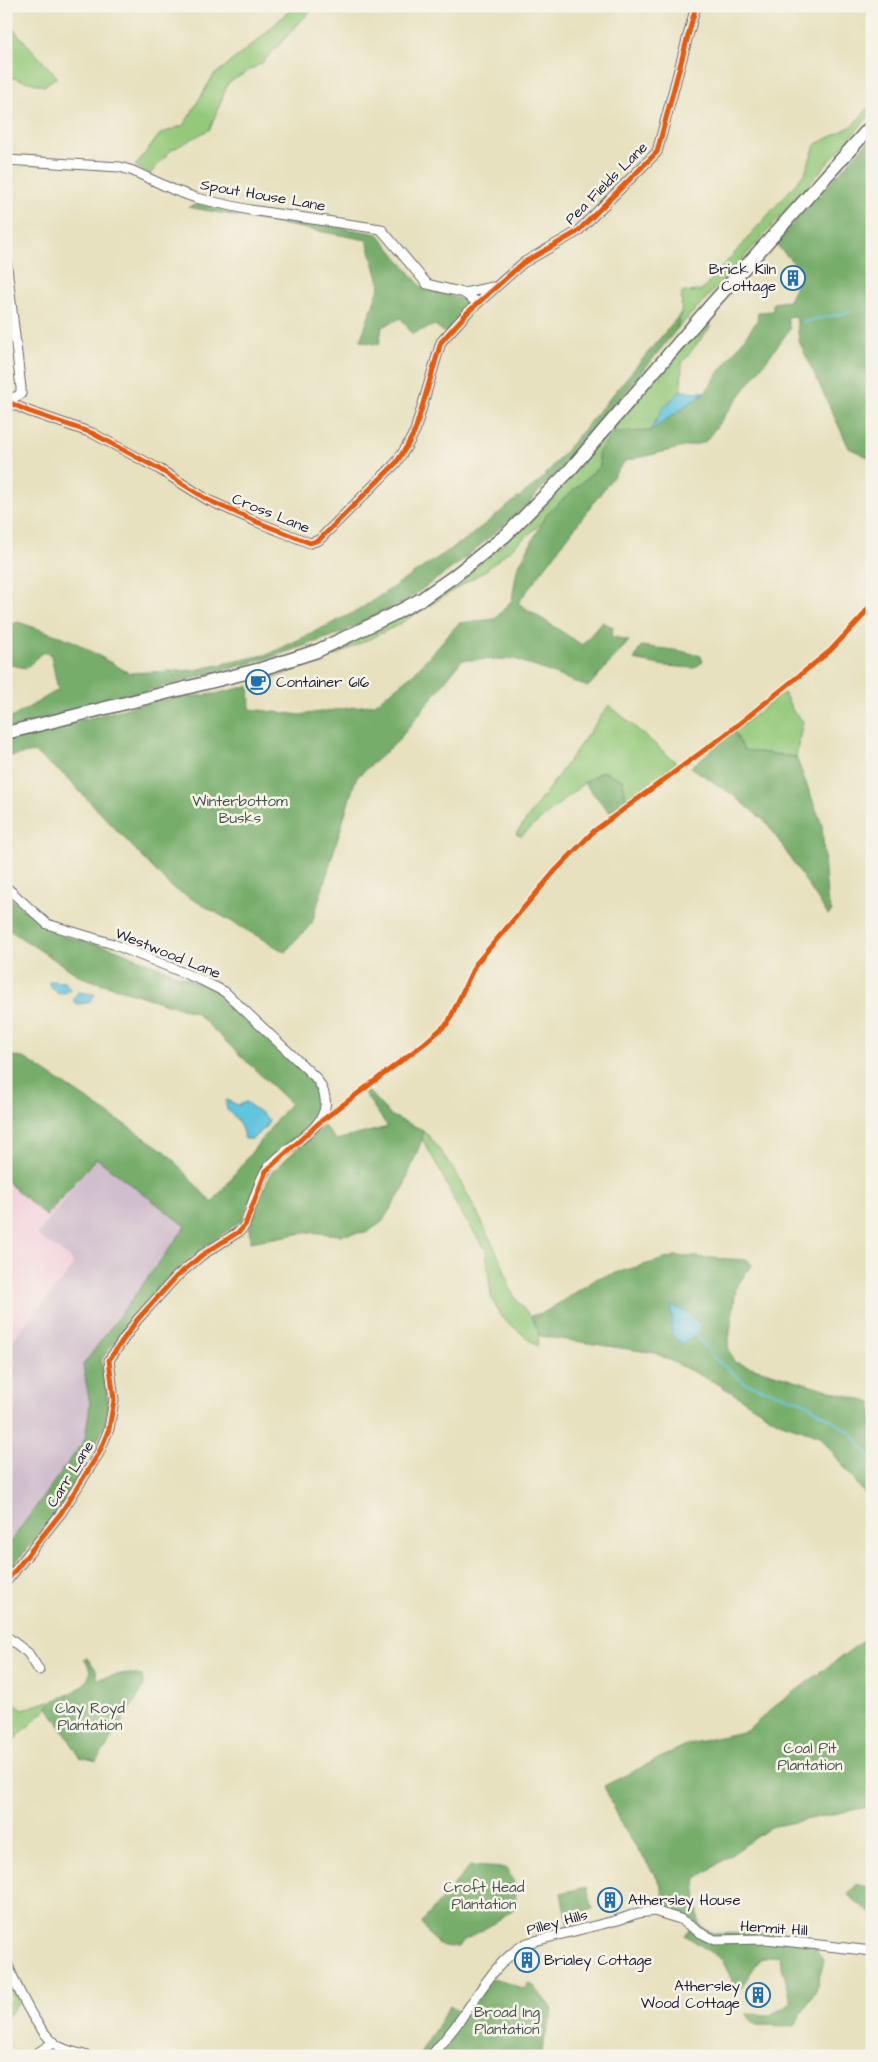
<svg xmlns="http://www.w3.org/2000/svg" width="878" height="2062" viewBox="0 0 878 2062" font-family="'Architects Daughter',sans-serif">
<style>
.built{fill:#f4cfdd}
.industrial{fill:#d0bdcd}
.green{fill:#94c97a;stroke:#5b765a}
.forest{fill:#77ad6a;stroke:#4c6852}
.water{fill:#61c5de;stroke:#42748c}
.lines{fill:none;stroke-linecap:round;stroke-linejoin:round}
.stream{stroke:#61c5de;stroke-width:2}
.minor-casing{stroke:#676569;stroke-width:11}
.highway-casing{stroke:#676569;stroke-width:15}
.minor{stroke:#fff;stroke-width:9}
.highway{stroke:#fff;stroke-width:12}
.cycleway-casing{stroke:#f7f3e8;stroke-width:8}
.cycleway{stroke:#e8590c;stroke-width:5}
.labels{text-anchor:middle;stroke-width:5;stroke-linejoin:round;paint-order:stroke}
.street-label{font-size:15px;fill:#22223b;stroke:#f7f3e8}
.poi-label{font-size:15px;fill:#22223b;stroke:#f7f3e8;text-anchor:start}
.park-label{font-size:15px;fill:#44544e;stroke:#f7f3e8}
</style>
<rect width="100%" height="100%" fill="#f7f3e8"/>
<filter id="ink" filterUnits="userSpaceOnUse"><feTurbulence type="fractalNoise" baseFrequency=".02" numOctaves="2"/><feDisplacementMap in="SourceGraphic" scale="10" xChannelSelector="R" yChannelSelector="G"/><feConvolveMatrix kernelMatrix="1 2 1 2 8 2 1 2 1" color-interpolation-filters="sRGB"/></filter>
<filter id="wash" filterUnits="userSpaceOnUse"><feTurbulence type="fractalNoise" baseFrequency=".0096" numOctaves="4" result="noise"/><feDisplacementMap in="SourceGraphic" scale="20" xChannelSelector="R" yChannelSelector="G"/><feGaussianBlur stdDeviation="1.12" result="paint"/><feColorMatrix in="noise" values="0 0 0 0 0 0 0 0 0 0 0 0 0 0 0 0 0 1.4 0 .05"/><feComposite in="paint" operator="in"/></filter>
<g filter="url(#wash)">
<rect width="100%" height="100%" fill="#e7e1bf"/>
<path class="built" d="M96 1158 83 1365 6 1548V1181L46 1216Z"/>
<path class="industrial" d="M96 1158 186 1226 83 1365 90 1404 85 1439 6 1548V1348L69 1271 73 1264 69 1257 37 1235Z"/>
<path class="green" d="M294 6H315L262 63 228 83 210 129 170 151 150 174 135 166 160 134 184 125 213 76 258 40Z
M6 21 57 77 44 86 6 76Z
M872 104V113L731 272 676 330 681 313 682 292 701 291 805 173 815 145 852 126Z
M703 324 711 326 682 363 681 391 664 407 650 431 615 432 601 466 547 514 542 523 486 570 398 625 338 654 268 680 270 675 327 650 433 596 483 561 540 512 610 428Z
M784 693 794 713 803 721 796 757 744 750 734 731Z
M609 705 677 763 626 799 623 780 602 771 584 783 521 836 516 834Z
M423 1130C458 1167 478 1216 501 1261 506 1272 507 1284 513 1294 524 1313 544 1322 537 1346L500 1316 491 1296 486 1250 457 1207 440 1170 422 1139Z
M6 1689 14 1702 23 1709 50 1701 52 1704 6 1747V1713L14 1712 6 1708Z
M6 1983 10 1984 19 2002 6 2018V2003L11 1999 6 1990Z"/>
<path class="forest" d="M872 137V459L849 448 799 341 796 316 787 317 790 329 705 442 625 461 518 603 582 645 602 622 613 627 611 636 629 641 588 687 515 659 462 660 397 742 356 778 312 923 285 952 171 887 64 775 34 752 6 757V740L158 700 215 694 249 686 250 709 300 715 375 704 413 674 459 623 495 619 512 600 517 569 547 514 600 466 598 453 615 432 650 431 705 392 757 321 758 312 773 311V303L789 301 802 272 775 243Z
M199 204 378 234 423 289 473 302 445 333 435 325 412 334 401 318 382 327 379 345 360 341 380 286 367 240 188 207Z
M681 313 676 330 605 418 525 507 459 563 401 604 341 633 269 658 6 729V721L58 690 51 655 43 652 26 668 6 664V627L18 622 71 640 129 673 195 670 269 654 357 611 466 539 542 479Z
M641 646 681 651 701 656 703 662 694 668 665 666 634 660Z
M734 731 744 750 796 757 822 825 827 899 832 912 828 915 767 823 733 795 691 767Z
M602 771 623 780 626 799 611 814 584 783Z
M6 894 48 929 62 936 115 949 220 992 309 1078 317 1091V1107L313 1121 263 1168 242 1220 203 1248 156 1289 101 1360 108 1401 105 1426 63 1505 6 1575V1548L85 1439 90 1404 83 1365 186 1226 96 1158 46 1216 6 1181V1054L26 1059 166 1152 212 1203 290 1103 196 1013 81 977 6 928Z
M368 1091 390 1115 423 1130 422 1139 402 1191 381 1223 367 1232 339 1235 309 1232 250 1242 249 1227 270 1174 323 1125 336 1140 388 1127 364 1093Z
M675 1256 748 1260 751 1265 736 1288 728 1347 734 1362 872 1403V1503L820 1436 779 1422 718 1384 655 1353 540 1336 531 1316 545 1312 598 1278Z
M872 1634V1806L771 1827 695 1880 699 1925 714 1934 767 1933 815 1939V1948L824 1961 816 1990 794 2026 756 2025 745 2014 770 2015 792 2003 779 1955 760 1959 738 1992 722 1960 685 1935 698 1925 663 1909 662 1886 623 1827 604 1786 688 1744 747 1731 774 1707Z
M86 1657 96 1669 97 1679 126 1673 142 1676 144 1687 97 1761 80 1757 48 1707 51 1702C68 1694 87 1690 91 1670L84 1659Z
M470 1866 506 1868 513 1879 517 1907 491 1925 463 1941 459 1947C437 1948 432 1941 422 1922Z
M857 1884 872 1889V1914L848 1895Z
M587 1887 593 1909 575 1913 577 1926 568 1927 561 1893Z
M492 1978 525 1989 528 1984 534 1986 553 2010 540 2056H419L450 2005 466 2016Z"/>
<path class="water" d="M681 391 705 392 650 431 664 407Z
M49 981 65 982 70 989 67 992 58 994 49 984Z
M78 992 94 994 95 995 88 1003 78 1004 74 1002V998Z
M226 1100 238 1105 246 1102C253 1108 265 1115 269 1120L266 1127 252 1139H245C243 1133 241 1125 237 1120 231 1113 225 1111 226 1100Z
M671 1305 689 1314 701 1328 683 1345 672 1335Z"/>
<g class="lines">
<path class="stream" d="M870 309H872
M803 322 850 312
M695 1334 714 1358 745 1383 804 1402 851 1433 872 1460"/>
</g>
</g>
<g filter="url(#ink)">
<g class="lines">
<defs>
<path id="minor" d="M6 160 120 167 133 171 174 190 196 198 250 210 381 229 427 284 464 293 478 303
M6 259 21 388V394L7 401
M464 293 493 287
M6 401 28 411 92 433 159 469 208 500 257 522 310 543 319 540 396 463 407 446 415 431 441 342 468 312 523 263 577 232 657 152 696 6
M6 887 47 924 113 944 201 980 225 992 315 1077C350 1122 288 1141 266 1170 259 1180 250 1212 245 1225L240 1231 202 1255 176 1277 137 1320 109 1360 114 1400 109 1429 99 1453 61 1513 6 1582
M6 1636 28 1653 39 1670
M6 1960C15 1984 36 2031 58 2046 66 2051 78 2053 87 2056
M33 2056 54 2042
M431 2056C441 2043 453 2031 462 2017 482 1989 497 1960 527 1943L618 1920 638 1913 654 1911 680 1919 699 1932 715 1940 766 1939 872 1951"/>
<path id="highway" d="M6 733 261 669 317 651 394 614 423 598 453 577 506 535 569 471 711 305 872 125"/>
</defs>
<use href="#minor" class="minor-casing"/>
<use href="#highway" class="highway-casing"/>
<use href="#minor" class="minor"/>
<use href="#highway" class="highway"/>
<defs>
<path id="cycleway" d="M6 401 28 411 92 433 159 469 208 500 257 522 310 543 319 540 396 463 407 446 415 431 441 342 468 312 523 263 577 232 657 152 696 6
M6 1582 61 1513 99 1453 109 1429 114 1400 109 1360 137 1320 176 1277 202 1255 240 1231 245 1225 266 1171 320 1122 425 1043 448 1023 475 965 555 871 594 831 725 735 830 651 861 618 872 603"/>
</defs>
<use href="#cycleway" class="cycleway-casing"/>
<use href="#cycleway" class="cycleway"/>
</g>
</g>
<defs>
<symbol id="building-ring" viewBox="-11 -11 22 22"><circle r="9.5" fill="#f7f3e8" stroke="#1f6fb2" stroke-width="1.5"/><path d="M-4-6H4V6H1V3H-1V6H-4ZM-2.5-4.3h1.7v1.8h-1.7ZM.8-4.3h1.7v1.8H.8ZM-2.5-1h1.7V.8h-1.7ZM.8-1h1.7V.8H.8Z" fill="#1f6fb2"/></symbol>
<symbol id="cafe-ring" viewBox="-11 -11 22 22"><circle r="9.5" fill="#f7f3e8" stroke="#1f6fb2" stroke-width="1.5"/><path d="M-5.5-4.5H6V0H3Q3 3.5 0 3.5H-2.5Q-5.5 3.5-5.5 0ZM3-3.2v2h1.7v-2ZM-6 4.5H4V6H-6Z" fill="#1f6fb2"/></symbol>
</defs>
<g fill-rule="evenodd">
<use href="#building-ring" x="779" y="264" width="28" height="28"/>
<use href="#cafe-ring" x="244" y="668" width="28" height="28"/>
<use href="#building-ring" x="596" y="1886" width="28" height="28"/>
<use href="#building-ring" x="513" y="1946" width="28" height="28"/>
<use href="#building-ring" x="744" y="1981" width="28" height="28"/>
</g>
<g class="labels">
<g class="street-label">
<text transform="translate(606 183) rotate(-45)" y="5">Pea Fields Lane</text>
<text transform="translate(263 195) rotate(10)" y="5">Spout House Lane</text>
<text transform="translate(271 513) rotate(22)" y="5">Cross Lane</text>
<text transform="translate(168 953) rotate(22)" y="5">Westwood Lane</text>
<text transform="translate(70 1474) rotate(-58)" y="5">Carr Lane</text>
<text transform="translate(557 1922) rotate(-15)" y="5">Pilley Hills</text>
<text transform="translate(774 1928) rotate(4)" y="5">Hermit Hill</text>
</g>
<g class="poi-label">
<text x="776" y="274" text-anchor="end">Brick Kiln<tspan x="776" dy="17">Cottage</tspan></text>
<text x="276" y="687">Container 616</text>
<text x="628" y="1905">Athersley House</text>
<text x="544" y="1965">Brialey Cottage</text>
<text x="740" y="1991" text-anchor="end">Athersley<tspan x="740" dy="17">Wood Cottage</tspan></text>
</g>
<g class="park-label">
<text x="240" y="806">Winterbottom<tspan x="240" dy="17">Busks</tspan></text>
<text x="90" y="1713">Clay Royd<tspan x="90" dy="17">Plantation</tspan></text>
<text x="810" y="1753">Coal Pit<tspan x="810" dy="17">Plantation</tspan></text>
<text x="484" y="1892">Croft Head<tspan x="484" dy="17">Plantation</tspan></text>
<text x="507" y="2017">Broad Ing<tspan x="507" dy="17">Plantation</tspan></text>
</g>
</g>
<rect width="878" height="2062" fill="none" stroke="#f7f3e8" stroke-width="25"/>
</svg>
